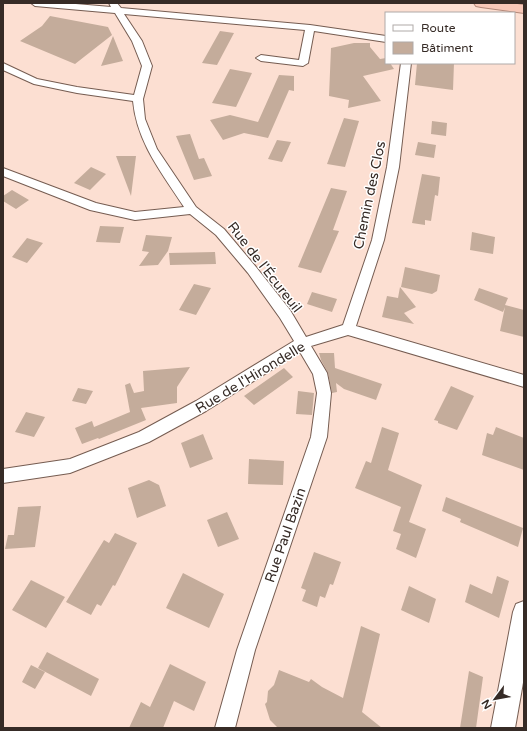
<svg xmlns="http://www.w3.org/2000/svg" width="527" height="731" viewBox="0 0 527 731" font-family="'Varela Round',sans-serif">
<style>
.building{fill:#c4ac9b}
.lines{fill:none;stroke-linecap:round;stroke-linejoin:round}
.minor-casing{stroke:#755c51;stroke-width:2}
.tertiary-casing{stroke:#755c51;stroke-width:2}
.trunk-casing{stroke:#b38879;stroke-width:2}
.minor{fill:#fff;fill-rule:evenodd}
.tertiary{fill:#fff;fill-rule:evenodd}
.trunk{fill:#f8c8b8;fill-rule:evenodd}
.labels{text-anchor:middle;stroke-width:3;stroke-linejoin:round;paint-order:stroke}
.street-label{font-size:14px;fill:#362b26;stroke:#fff}
</style>
<rect width="100%" height="100%" fill="#fcdfd2"/>
<path class="building" d="M50 16 108 27 112 35 75 64 20 41 42 26Z
M220 31 234 33 217 65 202 63Z
M113 36 123 61 101 66Z
M354 43H370V47L380 59 386 58V63H390L394 69 363 76 381 101 348 108 349 100 329 96 331 48Z
M417 63H454L453 90 415 85Z
M230 69 252 73 236 107 212 103Z
M279 75 294 76V91L289 90 268 138 244 133 223 140 210 120 230 115 258 122Z
M344 118 359 121 345 167 327 164Z
M432 121 447 123 446 136 431 134Z
M190 134 199 159 204 158 212 176 194 180 176 136Z
M277 140 291 142 282 162 268 159Z
M418 142 436 145 434 158 415 155Z
M116 156H136L131 196Z
M91 167 106 174 90 190 74 183Z
M422 174 440 177 438 196 435 195 431 221 425 220V225L412 223Z
M331 188 347 191 333 230 339 231 321 273 298 267Z
M12 190 29 200 16 209 3 201V196Z
M100 226 124 227 120 243 96 242Z
M472 232 495 237 493 254 470 250Z
M146 235 172 237 168 251 158 265 139 266 149 252 142 251Z
M27 238 43 243 27 263 12 257Z
M215 252 216 264 170 265 169 253Z
M405 267 440 275 437 291 432 294 401 287Z
M194 284 211 288 196 315 179 310Z
M400 287 416 307 404 313 414 324 382 317 387 296 398 298Z
M479 288 508 298 505 305 524 310V337L500 331 505 307 503 312 474 300Z
M312 292 337 299 332 312 307 304Z
M319 353H334L335 368 382 384 376 400 344 389 336 383 337 392 332 393 328 373 321 360Z
M190 367 177 387V403L141 408 146 420 99 439 98 438 82 444 75 428 92 421 94 427 130 412 125 385 130 383 134 393 144 391 143 371Z
M284 368 293 377 254 405 244 396Z
M451 386 474 396 457 430 438 423V421L434 420Z
M78 388 93 391 86 404 72 401Z
M298 391 314 393 312 415 296 414Z
M26 412 45 417 34 437 15 432Z
M382 427 399 433 388 470 422 485 409 522 426 529 416 558 396 549 401 534 393 531 401 507 355 488 366 461 371 463Z
M496 427 524 438V470L482 455 487 433 493 435Z
M203 434 213 459 190 468 181 443Z
M249 459 284 461 283 485 248 484Z
M149 480 159 485 166 506 137 518 128 488Z
M446 497 523 528 518 547 460 522 461 519 442 511Z
M41 506 35 547 5 549 8 535H14L18 507Z
M227 512 239 539 218 547 207 520Z
M115 533 137 543 115 586 113 585 101 606 97 604 91 615 66 602 104 540 109 543Z
M314 552 341 562 333 585 330 584 325 598 320 596 317 607 302 601 306 590 301 588Z
M183 573 224 594 209 628 166 608Z
M497 576 509 581 499 618 465 602 470 584 492 594Z
M31 580 65 597 46 628 12 610Z
M409 586 436 599 429 623 401 610Z
M361 626 380 634 362 712 382 728H278L270 720 265 704 267 702 268 691 274 685 279 670 309 682 311 679 322 687 343 698Z
M47 652 99 679 91 696 38 668Z
M170 664 206 682 194 711 174 701 163 728H129L141 702 150 707Z
M31 665 45 672 35 689 22 682Z
M469 671 483 677 476 728H460Z"/>
<g class="lines">
<defs>
<path id="minor" d="M31 3H64L111 7 109 3H117L121 8 310 25 386 36V42L314 31 308 63 303 66 261 61 256 58 261 55 299 60 305 30 124 14 142 41 152 66 143 99 145 119 157 149 196 207 224 229 256 267 290 310 306 337 343 325 372 240 387 167 401 63H411L399 167 384 240 356 326 524 375V387L348 335 311 346 327 373 331 393 327 437 255 650 235 728H215L237 650 311 437 317 393 313 374 300 352 206 411 149 442 70 473 3 483V469L70 459 139 432 196 401 294 341 280 318 248 273 216 235 190 214 135 220 90 210 3 176V168L96 203 135 212 184 207C162 173 137 143 133 101L77 93 34 84 3 70V63L37 79 77 87 134 95 142 66 132 41 115 13 35 6Z"/>
<path id="tertiary" d="M524 601V677L515 728H491L513 612 516 604Z"/>
<path id="trunk" d="M474 3H511L524 5V13L481 7 476 6Z"/>
</defs>
<use href="#minor" class="minor-casing"/>
<use href="#tertiary" class="tertiary-casing"/>
<use href="#trunk" class="trunk-casing"/>
<use href="#minor" class="minor"/>
<use href="#tertiary" class="tertiary"/>
<use href="#trunk" class="trunk"/>
</g>
<g class="labels">
<g class="street-label">
<text transform="translate(369 195) rotate(-78)" y="5">Chemin des Clos</text>
<text transform="translate(265 267) rotate(52)" y="5">Rue de l'Écureuil</text>
<text transform="translate(250 377) rotate(-31)" y="5">Rue de l'Hirondelle</text>
<text transform="translate(285 535) rotate(-71)" y="5">Rue Paul Bazin</text>
</g>
</g>
<rect width="527" height="731" fill="none" stroke="#362b26" stroke-width="8"/>
<rect x="385" y="12" width="130" height="52" fill="#ffffff" stroke="#afaaa8"/>
<rect x="393" y="25" width="20" height="6" fill="#ffffff" stroke="#afaaa8"/>
<text x="421" y="32" font-size="12" fill="#362b26">Route</text>
<rect x="393" y="42" width="20" height="12" fill="#c4ac9b" stroke="#afaaa8"/>
<text x="421" y="52" font-size="12" fill="#362b26">Bâtiment</text>
<g transform="translate(495 699) rotate(238)" stroke="#ffffff" stroke-width="3" paint-order="stroke">
<path d="M0-3L7 15L0 10L-7 15Z" fill="#362b26"/>
<text y="-6" font-size="11" font-weight="bold" text-anchor="middle" fill="#362b26">N</text>
</g>
</svg>
